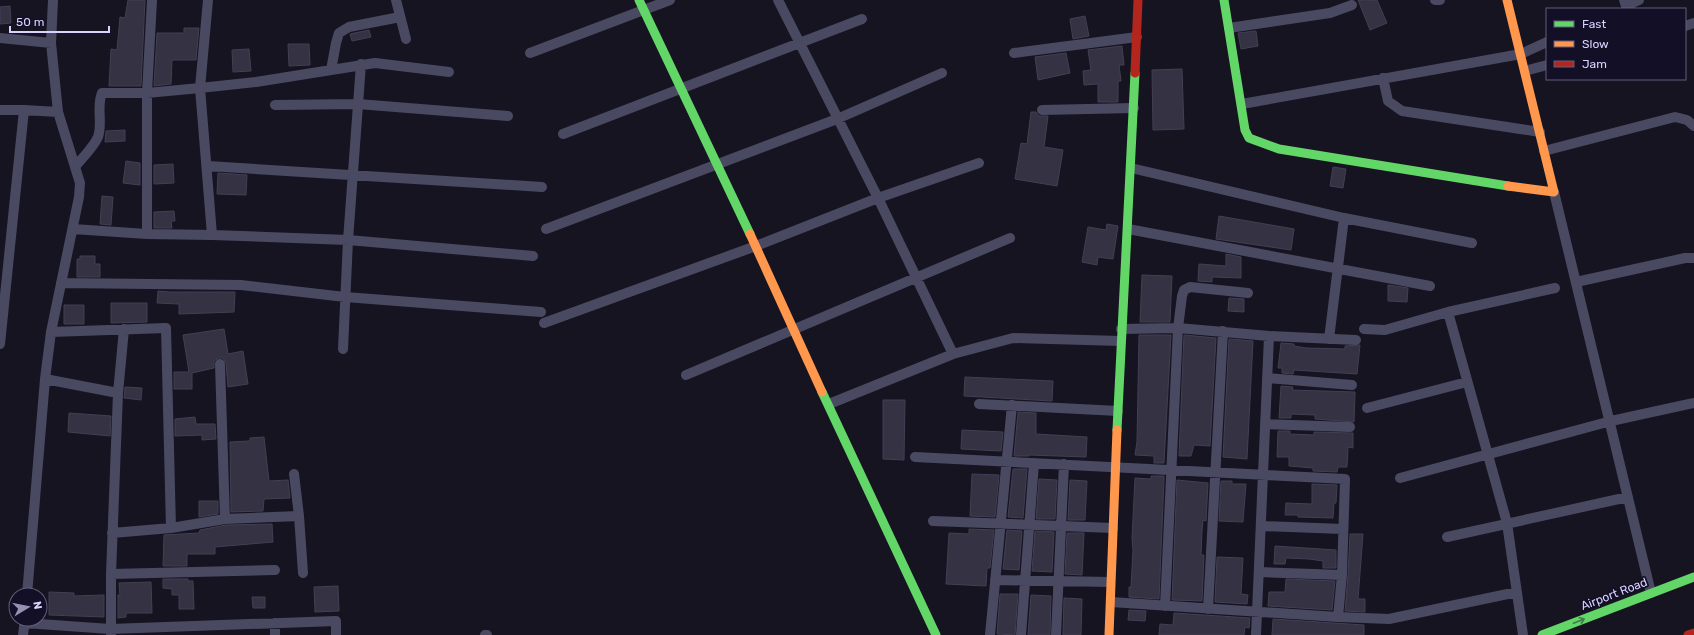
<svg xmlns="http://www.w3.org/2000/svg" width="1694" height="635" viewBox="0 0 1694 635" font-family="Rubik,sans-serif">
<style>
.building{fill:#343243;stroke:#433f54}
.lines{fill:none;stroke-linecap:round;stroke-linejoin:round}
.street{stroke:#4a4962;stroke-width:10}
.fast{stroke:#63d668;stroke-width:9}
.slow{stroke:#ff974d;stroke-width:9}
.jam{stroke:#b3261e;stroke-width:9}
.oneway{stroke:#3f7c4a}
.labels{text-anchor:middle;stroke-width:3.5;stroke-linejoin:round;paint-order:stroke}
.street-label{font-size:12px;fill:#d9d4ff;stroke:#130f26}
</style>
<rect width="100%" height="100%" fill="#161421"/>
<path class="building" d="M128 0H145L141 86H109L111 49 117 50 120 17 125 18Z
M1358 0H1377L1387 23 1370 30Z
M10 6 11 23 0 24V7Z
M1085 16 1089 36 1073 39 1070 19Z
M184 28H199L196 60H172L171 84 154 86 157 33H184Z
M369 30 371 37 352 41 350 34Z
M1256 31 1258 46 1241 49 1238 33Z
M288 44H309L310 65 289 66Z
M1122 46 1124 65H1119L1121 81H1118V102H1098V84L1084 85 1083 71 1091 70 1088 50Z
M249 49 251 71 233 72 232 50Z
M1066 53 1070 73 1038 80 1035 57Z
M1182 69 1184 129 1153 130 1152 70Z
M1031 112H1036L1039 116H1048L1044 147 1063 150 1057 186 1015 179 1021 143 1027 144Z
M125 130V141L105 142 106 131Z
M126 161 140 163V185L123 183Z
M173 164 174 183 154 184V165Z
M1333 167 1346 169 1343 188 1330 186Z
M218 173 247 175 246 195 217 194Z
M102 196 113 197 111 225 100 224Z
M174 211 175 221H171L172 228H154V212Z
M1219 216 1294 229 1291 250 1216 239Z
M1107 224 1118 226 1113 259 1098 257 1097 265 1082 262 1088 227 1106 230Z
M1226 254 1241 257V278L1212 277V282L1198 281 1199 264 1226 266Z
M80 256H95V264H100V277H77V259H80Z
M1142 275 1172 276 1170 322H1140Z
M1388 285 1408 288 1407 302 1388 301Z
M158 291 170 292H235L234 312 179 314V304L157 303Z
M1229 298 1244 299V312L1228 311Z
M111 303H147V322L111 323Z
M64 305H84V324H64Z
M224 329 228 354 243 351 248 384 228 387 226 363 223 358H219L214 361V368L192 373V389H174V372H189L183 335Z
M1139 335H1171L1164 463H1154V456L1135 455 1137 442Z
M1184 335 1216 338 1210 446 1194 445 1191 456H1179Z
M1229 339 1253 341 1247 459 1223 457Z
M1281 343 1294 344V346L1306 348 1345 349V346L1360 345 1357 374 1294 370 1293 374 1282 373V368H1278Z
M965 377 1053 381 1052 401 964 396Z
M1281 386 1293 387 1292 390 1355 392 1354 422 1315 419V415L1291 414V418H1279Z
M125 387 142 388 141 400 124 398Z
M883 400H905L904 460 883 459Z
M1018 412 1036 413V434L1087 437 1086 457 1029 455V456H1014Z
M69 413 111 416 110 436 68 432Z
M195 417 196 424H215L216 439 202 440V435L175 436V419Z
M962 430 1003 432 1001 451 961 449Z
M1278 431H1290V434L1314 435V432L1353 433V448L1348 447 1347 467H1338L1337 472 1313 471V468L1289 466V457H1277Z
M264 437 269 481 288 480 290 498 264 499 263 511 231 512 230 442 250 441V438Z
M1013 469H1027L1023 518 1008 517Z
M972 474 999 475 995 517 970 516Z
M1151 476H1164V479L1159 599 1129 597V587H1131L1133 550 1132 538 1135 478 1151 479Z
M1039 479 1057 480 1055 519H1036Z
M1070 480 1087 481 1085 520H1068Z
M1177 480 1208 483 1206 521 1203 520 1202 531 1201 555H1204L1202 601 1172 600Z
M1221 481H1232V484H1246L1243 522 1219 521Z
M1312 484 1337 485 1336 503H1334L1333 518 1298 517V515H1285L1286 503 1312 504Z
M199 501H218V514L199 517Z
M272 524 273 542 215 547V554H187V566H163L164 535 199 533 200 530 226 525Z
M969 529 994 530 990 568H987L986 586 946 584 949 533 969 534Z
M1007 530 1022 531 1019 570 1003 569Z
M1035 531 1054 532 1052 572 1032 571Z
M1067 533H1084L1082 575 1065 574Z
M1350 534H1363L1358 599H1365V612L1345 611 1348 575Z
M1275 546 1336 550V568H1323V561L1309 559 1286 558 1285 564H1274Z
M1217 557 1243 558 1241 594 1248 595 1247 604 1215 602Z
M163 579H188V581H193L194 609H179V595H172V589L163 588Z
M1286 579 1335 581 1332 610 1268 606 1269 592H1285Z
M151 582 152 613H126V617L118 618V595H120L119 583Z
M338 586 339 611 315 612 314 587Z
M49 592 74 593V596L104 595V617L49 615Z
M1000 594H1018L1015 635 997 634Z
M1031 595 1051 596 1050 635H1028Z
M252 597H265V608H253Z
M1064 598 1082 599 1081 635H1063Z
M1129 610 1146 611 1145 621 1128 620Z
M1174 613 1250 618 1249 628 1245 627 1244 635H1159L1160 624 1173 625Z
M1273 619 1364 625V635H1272Z"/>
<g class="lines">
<path class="street" d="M396 0 406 39
M778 0 878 198 953 354
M1435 0H1440
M1624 0 1626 6 1639 0
M1685 26 1694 23
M1229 28 1330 13 1352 5
M0 38 51 43
M530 53 670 0
M1014 53 1137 37
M331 70 336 43 339 33 349 27 400 17
M1525 71 1547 65
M1383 78 1388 101 1402 111 1540 132
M1242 104 1521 54 1547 42
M275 105 358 104 508 116
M0 110H24
M1042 110 1134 108
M563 134 862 19
M1544 151 1675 117 1687 120 1694 126
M208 166 542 187
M75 167C82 158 93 148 98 137 103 122 96 107 102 93H147L200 88 256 82 375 63 449 72
M1131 168 1344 218 1472 243
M1554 192 1651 593
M73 229 147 234 212 235 200 88 208 0
M546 229 837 119 942 73
M1128 229 1430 286
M147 234V93L152 0
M212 235 348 240 361 64
M1576 282 1685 258H1694
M61 283 241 285 345 297 541 312
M1448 312 1507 523 1523 635
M544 323 756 246 878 198 979 163
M1121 329 1178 328 1269 336 1356 340
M1364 329 1385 330 1448 312 1555 288
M51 332 166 328 171 528
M1329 339 1344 218
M0 344 24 110 58 112
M343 349 348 240 533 256
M220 364 225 519
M686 375 1010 238
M1267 378 1352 385
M45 379 118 393 111 574V635
M118 393 124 329
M829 404 953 354 1013 338 1120 341
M979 404 1118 411
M1367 408 1467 382
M1265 424 1350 427
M915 457 1345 479 1342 575 1338 617
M294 474 299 516 303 573
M1400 478 1611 421 1694 403
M933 521 1113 528
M1261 526 1343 529
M112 533 171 528 225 519 299 516
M1447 537 1628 497
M1259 572 1342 575
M111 574 275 570
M995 580 1110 582
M27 595 45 379 51 332 79 197 80 183 58 112 51 43 53 0
M1111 602 1338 617 1389 619 1517 592
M1165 606 1178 328 1182 296 1184 290 1190 287 1248 293
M1208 609 1223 331
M25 623 110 629 336 621V635
M275 623V635
M23 635 25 619
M485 635H487
M990 635 1012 405
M1021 635 1034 463
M1056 635 1064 464
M1256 635 1269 336"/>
<path class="fast" d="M639 0 750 234
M1224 0 1245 130 1249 138 1279 149 1508 186
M822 392 936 635
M1117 430 1135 73
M1542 635 1694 577"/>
<path class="slow" d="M1507 0 1554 192 1508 186
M750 234 822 392
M1109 635 1117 430"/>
<path class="jam" d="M1135 73 1138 0
M1688 635 1694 633"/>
</g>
<defs><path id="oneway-shaft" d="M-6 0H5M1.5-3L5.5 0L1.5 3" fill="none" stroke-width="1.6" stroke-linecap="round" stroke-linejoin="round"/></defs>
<use class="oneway" href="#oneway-shaft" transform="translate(1579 621) rotate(-21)"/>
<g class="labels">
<g class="street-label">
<text transform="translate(1614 594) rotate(-21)" y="4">Airport Road</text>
</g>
</g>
<rect x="1546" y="8" width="140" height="72" fill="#130f26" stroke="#625e7d"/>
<rect x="1554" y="21" width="20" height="6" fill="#63d668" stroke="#625e7d"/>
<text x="1582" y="28" font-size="12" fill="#d9d4ff">Fast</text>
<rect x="1554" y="41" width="20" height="6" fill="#ff974d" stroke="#625e7d"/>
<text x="1582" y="48" font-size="12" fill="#d9d4ff">Slow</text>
<rect x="1554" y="61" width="20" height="6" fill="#b3261e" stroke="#625e7d"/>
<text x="1582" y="68" font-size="12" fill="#d9d4ff">Jam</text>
<g transform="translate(28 607) rotate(80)"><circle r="19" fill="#130f26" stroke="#625e7d"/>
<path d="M0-3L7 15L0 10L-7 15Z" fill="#9591b1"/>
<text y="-6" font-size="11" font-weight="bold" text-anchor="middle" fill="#d9d4ff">N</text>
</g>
<path d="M10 26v6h99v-6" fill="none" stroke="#d9d4ff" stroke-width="2"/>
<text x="16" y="26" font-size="12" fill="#d9d4ff" stroke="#130f26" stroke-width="3" paint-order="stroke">50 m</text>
</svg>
